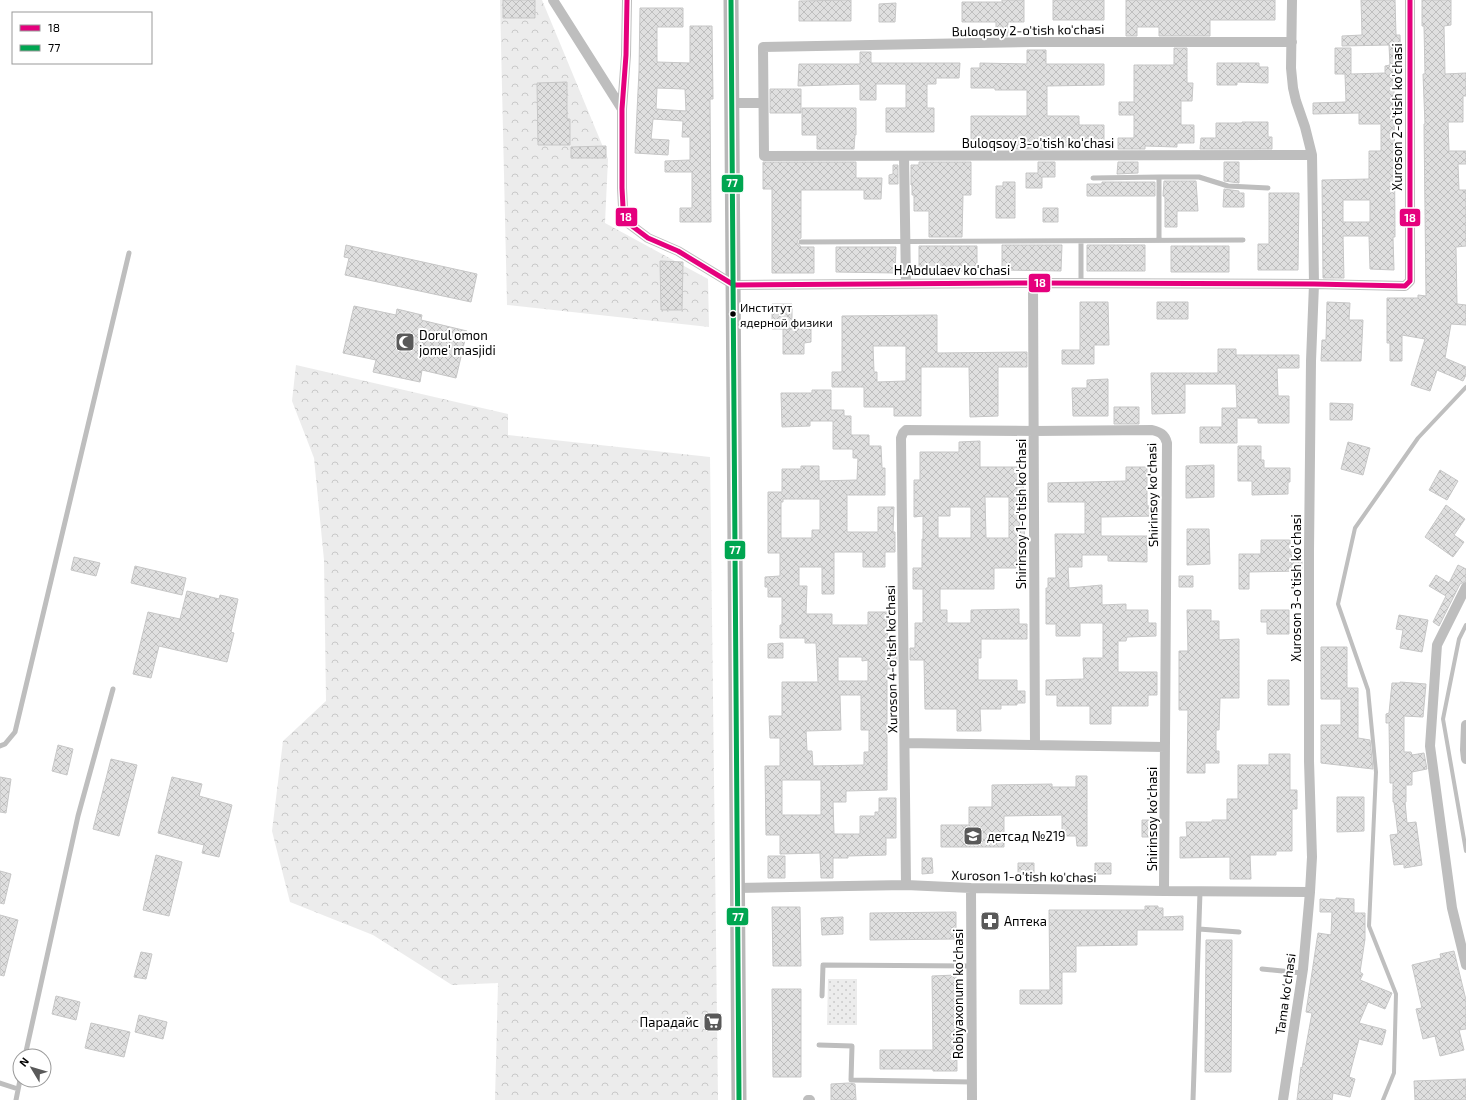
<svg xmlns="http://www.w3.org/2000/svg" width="1466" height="1100" viewBox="0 0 1466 1100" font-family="'Exo 2',sans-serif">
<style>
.forest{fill:url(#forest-crowns)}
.park{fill:url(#park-dots)}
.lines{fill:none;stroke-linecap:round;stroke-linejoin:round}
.stream{stroke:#bfbfbf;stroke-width:4}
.building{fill:url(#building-cross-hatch);stroke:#c7c7c7;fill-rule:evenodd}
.service{stroke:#bebebe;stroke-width:5}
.minor{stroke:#bebebe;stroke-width:10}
.secondary{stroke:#b8b8b8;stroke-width:15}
.bus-1-casing{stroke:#fff;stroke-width:8}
.bus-2-casing{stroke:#fff;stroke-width:8}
.bus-1{stroke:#e5007d;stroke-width:5}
.bus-2{stroke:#00a651;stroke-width:5}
.bus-dot{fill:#000;stroke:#fff;stroke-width:1.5}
.labels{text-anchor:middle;stroke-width:4;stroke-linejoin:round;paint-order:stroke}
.bus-label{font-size:12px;fill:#000;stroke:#fff;text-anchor:start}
.street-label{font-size:13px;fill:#000;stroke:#fff}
.poi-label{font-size:13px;fill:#000;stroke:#fff;text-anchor:start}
.line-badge{stroke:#fff;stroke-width:1.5}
.badge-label{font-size:11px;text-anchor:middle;font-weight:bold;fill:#fff}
</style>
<defs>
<pattern id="forest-crowns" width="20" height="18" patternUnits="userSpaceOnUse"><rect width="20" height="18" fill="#ececec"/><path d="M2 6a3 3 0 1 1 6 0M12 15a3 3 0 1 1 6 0" fill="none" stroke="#c9c9c9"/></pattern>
<pattern id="park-dots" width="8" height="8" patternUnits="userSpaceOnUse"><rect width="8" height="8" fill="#ececec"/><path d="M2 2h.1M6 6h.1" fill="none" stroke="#c9c9c9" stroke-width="1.8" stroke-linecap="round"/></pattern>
<pattern id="building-cross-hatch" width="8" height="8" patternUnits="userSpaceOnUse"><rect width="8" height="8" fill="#dfdfdf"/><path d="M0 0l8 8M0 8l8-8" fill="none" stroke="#bebebe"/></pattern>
</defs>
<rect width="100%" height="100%" fill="#fff"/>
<path class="forest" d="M500 0H542L608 159 605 223 708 279 709 327 507 305Z
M296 365 508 414V435L710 457 718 1100H495L498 983 452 985 373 935 290 902 272 831 283 741 326 701 324 560 314 458 292 401Z"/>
<path class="park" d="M828 979H857V1025H827Z"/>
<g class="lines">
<path class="stream" d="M1466 625 1459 639 1443 719 1466 851
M1383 1100 1394 1073 1396 994 1369 926 1376 772 1368 690 1338 604 1355 528 1418 438 1466 387"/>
</g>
<path class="building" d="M503 0H535V18H503Z
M851 0V21H799V1Z
M1002 0H1024V22H1008V36H996V22H962V2H1002Z
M1053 0H1104V20H1053Z
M1126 0H1275V20H1210V36H1159V27H1137V36H1126Z
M1361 0H1395L1396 35H1400L1401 85H1394L1395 237H1393L1394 270 1370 269 1369 236H1343L1344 278H1323L1322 180 1369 179V151H1381V124H1359V113L1313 114V103L1346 102 1345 74H1335V48H1351V74L1385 73V66L1390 65 1389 45 1342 46V36L1362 35ZM1343 200H1370V222H1343Z
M1422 0H1451V25L1444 26 1445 74 1466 73V96H1463V122H1448L1449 151H1466V164H1458L1459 190H1466V246L1456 247 1457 304 1466 305V325L1451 324 1445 358 1466 367V375L1463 381 1437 370 1430 391 1411 385 1425 339 1402 335V361H1390V343H1387V298H1418V295L1426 296 1424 124H1425L1423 74H1425L1424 26H1422Z
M896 3 895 22H879V4Z
M640 8H683V27H657V62L690 63V26H712L713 99H710L711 222H680V208H692V172H665V161L690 160V137H682L683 121 653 119 651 139 669 140 668 155 635 153 639 71ZM657 88 685 89 686 111 656 109Z
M1174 48H1187V83H1193L1192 101H1181V125H1194V143H1177V147L1145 146V149H1118V138H1134V115H1119V102H1134V65H1174Z
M1027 50H1046V64H1104V85L1047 86V116H1079V125H1104V142H1084V146H1055V149H1012V145L971 144V116H1027V90H995V88H971V68H980V63L1027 64Z
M860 52H871V63H960L959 78H936V84H927V108H934V132H886V108H906V84H876V100H860V84L798 86 799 64H860Z
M1217 63H1259V67H1268V83L1237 82V85H1217Z
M567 82V119H570V145H538L537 83Z
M770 89H801V113H770Z
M802 108H856V135H855L854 149H817V135H802Z
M1242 122H1268V137H1272V149H1200L1201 138H1216V123H1242Z
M606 146V158H571V147Z
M763 162H856V178H882L881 199H864V190H801V238L798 240 797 242 801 247H814V273H772V189H763Z
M919 162H971V195H963L962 237H929V211H914V195H912V185H911V165H919Z
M1038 162H1055V177H1042V188H1026V173H1038Z
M1118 162H1138V173L1117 174Z
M1224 162H1239V183L1224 181Z
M893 165H898V184H889V175L893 174Z
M1164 181H1196L1198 211H1177V227H1165V197L1163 196Z
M1003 182H1015V218H996V186H1003Z
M1102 182H1155V196H1087V184H1102Z
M1224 189 1239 191V193H1244V207H1223Z
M1269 193H1299L1298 270H1258V244H1269Z
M1043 208H1058V222H1043Z
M346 245 477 274 471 302 345 275 349 258 344 257Z
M1002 245H1062L1061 271 1002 270Z
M1087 245H1145V271H1087Z
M919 246H977V271H919Z
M1171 246H1229V272H1171Z
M836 247H896L895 273 836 272Z
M660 261 683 262 682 310H661Z
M1080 302H1108L1109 345H1094V364H1062V350H1080Z
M1157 302H1188V319H1157Z
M1327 302 1350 303 1349 320H1363L1361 361H1321L1322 340H1326Z
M772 304H792V329H772Z
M354 306 396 315 397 309 422 315 421 320 467 331 456 378 422 370 420 382 373 372 376 360 343 353Z
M937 315V353L1027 352V367H998V416L970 417 969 367H921V416H894V407H864V387H832V372H842V316ZM873 346H906V381L877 382V372H874Z
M811 328V342L804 343V354H783V329Z
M1218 349H1236V355H1299V368H1277L1278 396H1289V423H1258V418H1237V443H1200V427H1222V408H1237L1236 384H1185V413L1152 414 1151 373H1218Z
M1108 379V416H1073L1072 388H1087V380Z
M812 390H831V410H844V416H851V435H869V446H881L882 468H885V495H847V532H878V507H894L893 532H895V552H885V567H863V552H834V594H822V567H799V586H807L806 614H832V625H868V612H887L888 649H897V660H892V669H887V790L846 791V802H833L834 834H860V816H875V812H879V798H896V838H886V855L848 856V858H833V878H821L820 853 780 854V835H766L765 766H780V738H770L769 716H782V682H818L816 643H805V638H780V625H782V597H768V587H765V577L780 576V553H768V492H782V469H801V466H819V481L857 480 858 458H853V449H833V421H810V426L782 427 781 393H812ZM783 499H820V530H812V538H781V502H783ZM838 657H862V661L868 660V681H838ZM840 695H861V730H869V752H864V765L813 766 812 751H807L806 731 841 730ZM782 780H821V815H782Z
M1330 403 1353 404 1352 420H1330Z
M1114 407H1139V424H1114Z
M980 441V467H1023L1025 564H1016V568H994V589H940V610H947V623H971V610L1019 609V624H1027V639H981V658H978V680H1017V691H1025V703H1017V705H1001V709H980L981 731H957V709H925L924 660H910V648H915V623H923V589H913V568H922V539H923V516L914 517V480H920V452H959V442ZM985 497H1009V538H986ZM950 507H971V538H938V516H950Z
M1348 442 1370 448 1363 475 1341 469Z
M1238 446H1261V460H1264V468H1290V482H1288V494L1252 495V481H1238Z
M1214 465V497L1186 498V466Z
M1126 467H1147V506H1158V516L1101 517V536H1147V562L1108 561V555H1082V567H1068L1069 588 1102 585V605L1126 604V610H1148V623H1156V636L1127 637 1126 641H1118V672H1157V695H1148V706H1111V724H1090V706H1057V695H1046V680L1084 679 1083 658H1103V623H1080V636H1056V624H1046V588H1048V578H1056L1055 534H1085V502H1048V483L1126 481Z
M1440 470 1458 481 1447 500 1429 490Z
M1446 505 1465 519 1454 535 1464 542 1453 557 1425 537Z
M1187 529H1209L1210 564 1187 565Z
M1261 540H1290V552H1299V561H1302V571L1249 572V589H1239V554H1261Z
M74 557 100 563 96 576 71 570Z
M1458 565 1466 569V581L1460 584 1439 626 1433 622 1446 596 1429 586 1436 575 1449 583Z
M135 566 186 578 182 595 131 583Z
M1179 576H1193V587H1179Z
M187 591 219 599 220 595 238 599 231 632 234 633 227 662 159 646 151 678 133 674 148 612 180 619Z
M1187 610H1211V621H1219V640L1239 639V698H1220L1219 730H1216V751H1219V763H1205V773H1187L1188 710H1179V651H1188Z
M1261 610H1289V634H1267V622H1261Z
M1399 615 1428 620 1422 652 1400 648 1403 630 1396 629Z
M783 643V658H768V644Z
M1321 647H1347V688H1358V738L1370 740 1373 769 1321 763V725H1341V699H1321Z
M1268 680H1289V705H1268Z
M1400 682 1426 684 1423 717 1404 716V752H1411L1412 755 1424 753 1427 769 1412 772V785H1406V802H1405L1407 823 1416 822 1422 865 1404 868V864L1394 865 1390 835 1398 834 1394 802H1393V783H1390L1389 723H1386V714L1389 713 1392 683H1400Z
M58 745 73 749 67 775 52 771Z
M1269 754H1290V790H1297V809H1292V851H1276V855H1250L1251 879H1230V857L1180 858V837H1187L1186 822H1212V820H1227V799H1238V765H1269Z
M111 759 137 765 119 836 93 829Z
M1076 776H1087V846H1077L1076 836H1062V815L1004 816V847H941V825H969V807H992V785L1052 784V787H1076Z
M0 777 11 779 6 813 0 812Z
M172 777 202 784 199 796 232 805 219 857 202 853 204 845 158 833Z
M1337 797H1364V831L1337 832Z
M1142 820H1154V837H1142Z
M156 855 182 862 169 916 143 910Z
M768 856H785V878H768Z
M922 858H932L933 873 922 874Z
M1018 863H1034V874H1018Z
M1095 863H1111V874H1095Z
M0 871 11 874 4 904 0 903Z
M1336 898 1354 899V913H1365V939L1360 972 1363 974 1360 980 1392 993 1385 1009 1368 1002 1359 1023 1386 1030 1382 1045 1359 1039 1349 1077 1355 1079 1350 1097 1333 1093 1332 1100H1297L1301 1067 1302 1068 1312 1013 1306 1012 1318 933 1331 935 1332 912H1320V899L1336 900Z
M1145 906H1158V908H1163V917L1183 916V930H1137V945L1076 946V972H1062V1004H1020V990H1050L1049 910H1145Z
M772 907H800L801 966H773Z
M956 912V939L870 940V913Z
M0 915 18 920 4 976 0 975Z
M843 917V934L822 935 821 918Z
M1206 940H1232L1231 1072H1205Z
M1454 951 1466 1000V1029L1459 1030 1464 1050 1440 1056 1435 1036 1423 1039 1416 1009 1422 1008 1412 965 1441 958 1440 954Z
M141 952 152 954 146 979 134 977Z
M956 975 957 1071H933V1069H880V1050H933L932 976Z
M772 989H801V1077H773Z
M56 996 80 1002 76 1020 52 1014Z
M139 1015 167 1022 163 1039 135 1032Z
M91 1023 130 1032 124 1057 85 1048Z
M1466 1079V1100H1415L1414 1081Z
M849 1083 855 1084 856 1100H831V1084Z"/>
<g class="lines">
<path class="service" d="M1093 178 1159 177
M1159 240V177H1199L1228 186 1268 188
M801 242 1243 240
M1081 283V241
M0 746 5 744 15 732 129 253
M1199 929 1239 932
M1262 969 1302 973
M822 996 823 965 971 966
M819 1045 852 1046 851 1080 972 1082
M25 1056 78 816 113 689
M0 1083 18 1089
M16 1100 20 1080
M1193 1100 1200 892"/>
<path class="minor" d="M553 0 622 109
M627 0 626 55 622 109V188L623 207 628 223 648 238 678 251 734 285 1033 283 1314 284 1405 286 1410 281V0
M1292 42H1031L763 47 764 156 1312 155
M732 103H763
M904 156 906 284
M1033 283 1035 745
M1466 587 1437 645 1430 746 1452 908 1466 965
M1466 725 1465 750 1466 759
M905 743 1165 747
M906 885 901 438 903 433 906 430 1034 431 1152 430C1160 432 1165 434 1167 443L1164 891
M737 888 906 885 971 888 1164 891 1310 892
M971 888 972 1100
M808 1100H810
M1283 1100 1303 969 1310 892 1312 857 1309 761V551L1311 361 1314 284 1312 155 1305 127 1296 101 1293 88 1291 68 1292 0"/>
<path class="secondary" d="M731 0 739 1100"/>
<defs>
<path id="bus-1" d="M627 0 626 55 622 109V188L623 207 628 223 648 238 678 251 734 285 1033 283 1314 284 1405 286 1410 281V0"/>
<path id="bus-2" d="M731 0 739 1100"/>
</defs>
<use href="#bus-1" class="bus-1-casing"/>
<use href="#bus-2" class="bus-2-casing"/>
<use href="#bus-1" class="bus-1"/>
<use href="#bus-2" class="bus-2"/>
</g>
<defs>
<symbol id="mosque-square" viewBox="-11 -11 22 22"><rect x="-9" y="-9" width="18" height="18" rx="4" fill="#595959" stroke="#fff"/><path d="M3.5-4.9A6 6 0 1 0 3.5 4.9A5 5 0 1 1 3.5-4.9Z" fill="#fff"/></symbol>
<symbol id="school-square" viewBox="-11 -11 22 22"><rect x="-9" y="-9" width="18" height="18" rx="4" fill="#595959" stroke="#fff"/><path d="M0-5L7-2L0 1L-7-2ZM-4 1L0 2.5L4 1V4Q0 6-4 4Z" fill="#fff"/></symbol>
<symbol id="pharmacy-square" viewBox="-11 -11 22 22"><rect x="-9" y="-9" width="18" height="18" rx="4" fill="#595959" stroke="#fff"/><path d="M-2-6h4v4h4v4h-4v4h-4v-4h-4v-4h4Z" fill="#fff"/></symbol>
<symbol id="supermarket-square" viewBox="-11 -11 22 22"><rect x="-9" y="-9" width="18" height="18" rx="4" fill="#595959" stroke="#fff"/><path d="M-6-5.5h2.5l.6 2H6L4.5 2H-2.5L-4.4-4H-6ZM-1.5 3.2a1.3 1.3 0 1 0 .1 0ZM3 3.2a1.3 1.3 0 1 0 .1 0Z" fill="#fff"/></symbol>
</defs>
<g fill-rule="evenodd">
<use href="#mosque-square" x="394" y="331" width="22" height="22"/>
<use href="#school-square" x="962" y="825" width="22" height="22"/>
<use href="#pharmacy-square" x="979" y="910" width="22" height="22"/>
<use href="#supermarket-square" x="702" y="1011" width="22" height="22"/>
</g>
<circle class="bus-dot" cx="733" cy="314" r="3.5"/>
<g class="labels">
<g class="bus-label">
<text x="740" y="312">Институт<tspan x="740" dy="15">ядерной физики</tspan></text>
</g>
<g class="street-label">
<text transform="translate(1028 30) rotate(-1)" y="5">Buloqsoy 2-o'tish ko'chasi</text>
<text transform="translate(1397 117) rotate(-90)" y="5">Xuroson 2-o'tish ko'chasi</text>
<text x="1038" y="148">Buloqsoy 3-o'tish ko'chasi</text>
<text x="952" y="275">H.Abdulaev ko'chasi</text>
<text transform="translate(1152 495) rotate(-91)" y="5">Shirinsoy ko'chasi</text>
<text transform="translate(1021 514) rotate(-90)" y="5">Shirinsoy 1-o'tish ko'chasi</text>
<text transform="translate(1296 588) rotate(-90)" y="5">Xuroson 3-o'tish ko'chasi</text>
<text transform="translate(891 659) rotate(-91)" y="5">Xuroson 4-o'tish ko'chasi</text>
<text transform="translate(1152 819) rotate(-90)" y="5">Shirinsoy ko'chasi</text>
<text transform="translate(1024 876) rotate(1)" y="5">Хuroson 1-o'tish ko'chasi</text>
<text transform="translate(958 994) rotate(-90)" y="5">Robiyaxonum ko'chasi</text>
<text transform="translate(1285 994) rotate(-82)" y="5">Tama ko'chasi</text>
</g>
<g class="poi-label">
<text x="419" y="340">Dorul omon<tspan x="419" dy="15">jome' masjidi</tspan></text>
<text x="987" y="841">детсад №219</text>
<text x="1004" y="926">Аптека</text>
<text x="699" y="1027" text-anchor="end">Парадайс</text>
</g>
</g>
<g class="line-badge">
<rect x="721" y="174" width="23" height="19" rx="4" fill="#00a651"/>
<rect x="615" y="207" width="23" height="20" rx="4" fill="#e5007d"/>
<rect x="1399" y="208" width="22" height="19" rx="4" fill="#e5007d"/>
<rect x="1028" y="273" width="23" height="20" rx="4" fill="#e5007d"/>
<rect x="724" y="540" width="22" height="20" rx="4" fill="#00a651"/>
<rect x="726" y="907" width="23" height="19" rx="4" fill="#00a651"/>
</g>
<g class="badge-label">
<text x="732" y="187">77</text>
<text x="626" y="221">18</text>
<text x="1410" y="222">18</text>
<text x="1040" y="287">18</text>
<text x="735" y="554">77</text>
<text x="738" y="921">77</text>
</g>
<rect x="12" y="12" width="140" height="52" fill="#ffffff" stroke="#999999"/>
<rect x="20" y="25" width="20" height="6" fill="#e5007d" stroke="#999999"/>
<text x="48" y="32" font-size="12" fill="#000000">18</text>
<rect x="20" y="45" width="20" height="6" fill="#00a651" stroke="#999999"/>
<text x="48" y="52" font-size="12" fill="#000000">77</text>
<g transform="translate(32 1068) rotate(308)"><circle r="19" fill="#ffffff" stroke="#999999"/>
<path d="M0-3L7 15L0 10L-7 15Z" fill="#595959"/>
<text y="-6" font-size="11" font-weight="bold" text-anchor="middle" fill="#000000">N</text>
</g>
</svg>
